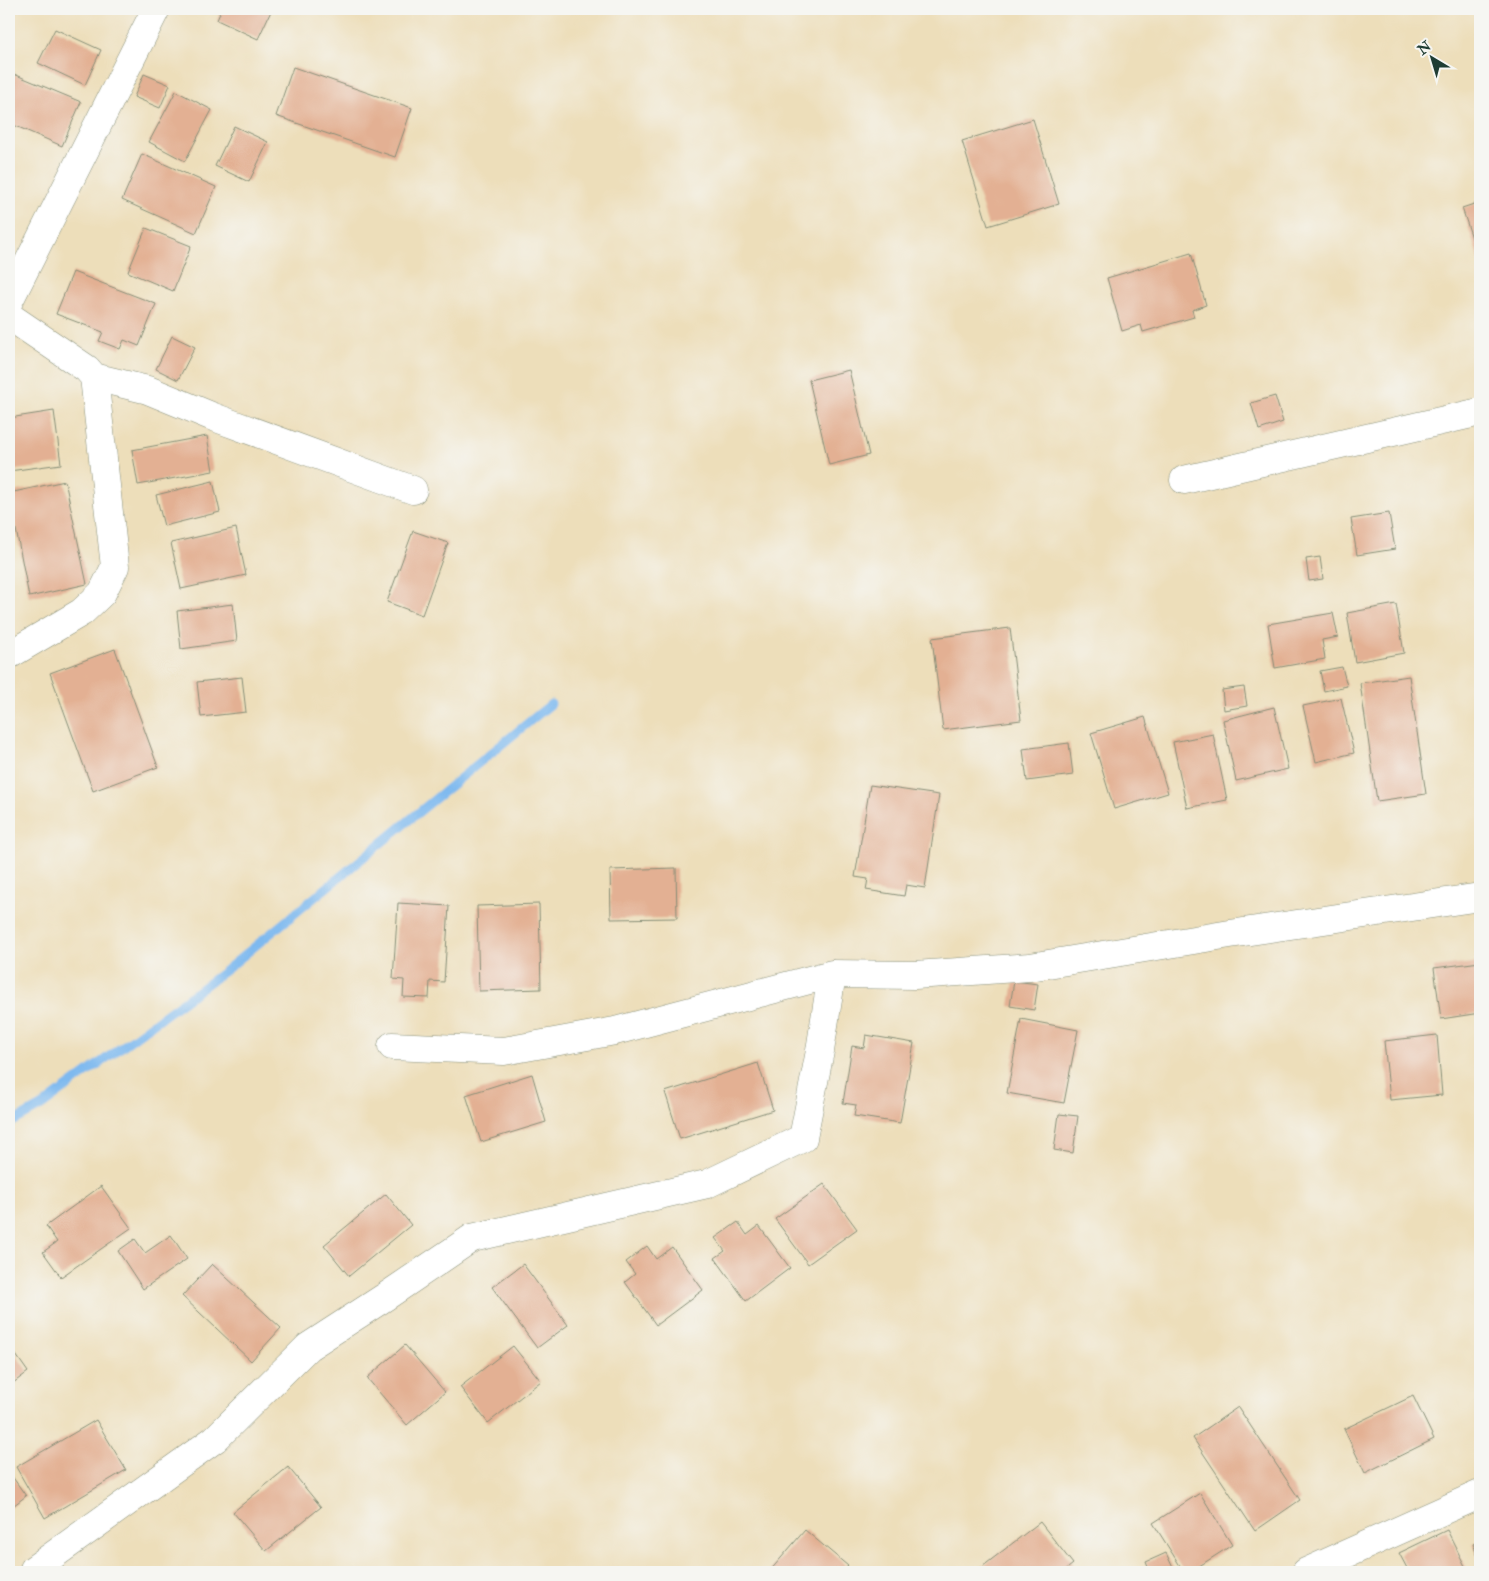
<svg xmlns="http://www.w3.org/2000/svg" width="1489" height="1581" viewBox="0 0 1489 1581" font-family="'IM FELL Double Pica',serif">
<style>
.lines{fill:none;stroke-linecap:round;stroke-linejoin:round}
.stream{stroke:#7eb9ef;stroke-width:9}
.building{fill:#e3b093}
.minor-casing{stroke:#868e77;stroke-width:29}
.minor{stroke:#fff;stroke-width:28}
</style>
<rect width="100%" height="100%" fill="#f6f6f2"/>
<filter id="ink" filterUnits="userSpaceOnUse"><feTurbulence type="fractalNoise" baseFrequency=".02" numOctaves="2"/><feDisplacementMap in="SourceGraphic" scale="10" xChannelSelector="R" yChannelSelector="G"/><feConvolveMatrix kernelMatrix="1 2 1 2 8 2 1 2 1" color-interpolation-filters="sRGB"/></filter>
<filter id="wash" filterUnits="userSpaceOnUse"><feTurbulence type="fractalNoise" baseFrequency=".0096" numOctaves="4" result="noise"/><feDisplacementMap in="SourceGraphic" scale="20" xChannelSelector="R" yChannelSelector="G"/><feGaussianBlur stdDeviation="1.12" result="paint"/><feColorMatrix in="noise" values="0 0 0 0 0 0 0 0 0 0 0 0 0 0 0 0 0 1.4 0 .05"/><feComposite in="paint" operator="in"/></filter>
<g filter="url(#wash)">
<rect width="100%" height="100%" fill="#eddeba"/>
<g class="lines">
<path class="stream" d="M9 1124 43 1105 226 970 551 704"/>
</g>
<g id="blocks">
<path class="building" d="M212 9H272L258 39 217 20 220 13Z
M55 29 101 50 85 85 38 63Z
M293 67 412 108 395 157 276 116Z
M9 72 81 102 62 146 9 123Z
M144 74 170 85 160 108 134 97Z
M176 91 212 110 185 161 149 142Z
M1033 119 1059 204 988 226 962 141Z
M234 126 268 142 249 182 215 166Z
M142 154 216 187 196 233 122 200Z
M1480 202V262L1462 208Z
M146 228 191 246 173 291 128 272Z
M1191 253 1206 305 1192 310 1194 317 1143 332 1141 325 1122 331 1107 278Z
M73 272 156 304 139 346 124 340 120 349 99 341 103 332 56 314Z
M172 336 195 347 178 380 156 369Z
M849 370 869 455 829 465 809 380Z
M1275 396 1283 422 1259 430 1251 403Z
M54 411 61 464 9 471V418Z
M207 436 213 471 138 485 132 450Z
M65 481 87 584 29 597 9 493Z
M213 481 220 512 164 526 156 495Z
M1389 513 1395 549 1357 555 1351 519Z
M236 528 246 575 181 589 171 543Z
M413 531 448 543 422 615 387 602Z
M1320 557 1323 579 1309 581 1306 559Z
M233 604 237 641 181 649 177 611Z
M1396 604 1404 653 1355 662 1347 613Z
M1333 613 1338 637 1322 640 1325 659 1275 668 1268 624Z
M1010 628 1021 720 943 730 932 638Z
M115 649 158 767 93 791 50 673Z
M1342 667 1347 686 1324 691 1320 671Z
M1409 676 1426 794 1377 801 1360 683Z
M242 677 246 712 201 717 197 682Z
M1244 687 1247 706 1224 710 1222 690Z
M1341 698 1354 753 1316 762 1303 706Z
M1274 707 1288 769 1236 781 1223 720Z
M1145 717 1168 793 1114 809 1091 733Z
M1213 734 1227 800 1187 808 1173 742Z
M1069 743 1073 775 1027 781 1023 749Z
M870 785 939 795 925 888 906 885 904 896 866 890 868 879 855 877Z
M676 868 677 918 611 919 610 870Z
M398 903 449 906 444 982 430 981 429 998 403 997 404 980 393 979Z
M539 904 541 989 479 991 477 906Z
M1480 962V1013L1441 1019 1434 968Z
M1014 981 1038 984 1034 1010 1010 1006Z
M1021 1019 1078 1030 1064 1103 1007 1093Z
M866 1035 914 1043 900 1123 854 1116 856 1105 843 1103 852 1046 864 1048Z
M1437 1035 1442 1095 1390 1100 1384 1041Z
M758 1063 773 1110 680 1139 665 1092Z
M532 1074 546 1122 481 1142 466 1095Z
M1059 1114 1078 1116 1073 1153 1054 1150Z
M824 1184 857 1229 808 1264 775 1219Z
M101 1186 131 1228 61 1277 43 1252 57 1242 46 1226Z
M386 1194 411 1225 349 1276 324 1245Z
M738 1222 747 1235 759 1226 790 1268 746 1301 715 1258 725 1251 715 1238Z
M171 1235 187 1259 143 1289 118 1251 135 1239 145 1253Z
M647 1246 656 1259 672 1247 703 1290 656 1325 625 1282 635 1274 626 1262Z
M212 1264 281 1328 251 1361 182 1296Z
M523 1264 568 1325 537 1348 492 1287Z
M9 1345 28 1372 9 1386Z
M405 1345 445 1392 407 1425 367 1378Z
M513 1346 541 1381 488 1423 460 1387Z
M1413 1396 1434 1439 1365 1473 1344 1429Z
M1238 1407 1300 1500 1255 1531 1193 1438Z
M96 1420 126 1470 45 1518 16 1467Z
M288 1467 321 1507 266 1551 233 1512Z
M9 1472 26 1496 9 1509Z
M1200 1493 1232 1545 1190 1572H1184L1153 1523Z
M1040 1522 1073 1564 1063 1572H980L978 1570Z
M805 1530 848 1566 843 1572H769Z
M1447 1530 1468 1572H1409L1399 1553Z
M1480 1540V1560L1473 1544Z
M1166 1553 1175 1572H1150L1146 1562Z"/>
</g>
</g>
<g filter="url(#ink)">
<use href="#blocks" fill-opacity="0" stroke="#868e77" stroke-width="1"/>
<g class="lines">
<defs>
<path id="minor" d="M9 301 156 9
M9 316 87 369 94 377 115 567 102 593 82 612 9 655
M94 377 148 390 211 416 413 490
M1184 480 1480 412
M392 1046 504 1051 615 1031 832 974 915 975 1030 967 1230 934 1480 897
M36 1572 34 1569 215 1439 308 1347 385 1297 472 1238 707 1184 803 1138 820 1051 832 974
M1306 1572 1480 1494"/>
</defs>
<use href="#minor" class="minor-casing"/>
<use href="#minor" class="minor"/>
</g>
</g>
<rect width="1489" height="1581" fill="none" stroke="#f6f6f2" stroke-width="30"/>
<g transform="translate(1432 58) rotate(322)" stroke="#f6f6f2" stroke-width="4" paint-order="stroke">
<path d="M0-4L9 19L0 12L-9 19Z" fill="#1f3d34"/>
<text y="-8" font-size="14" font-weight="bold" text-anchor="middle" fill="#1f3d34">N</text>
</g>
</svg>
